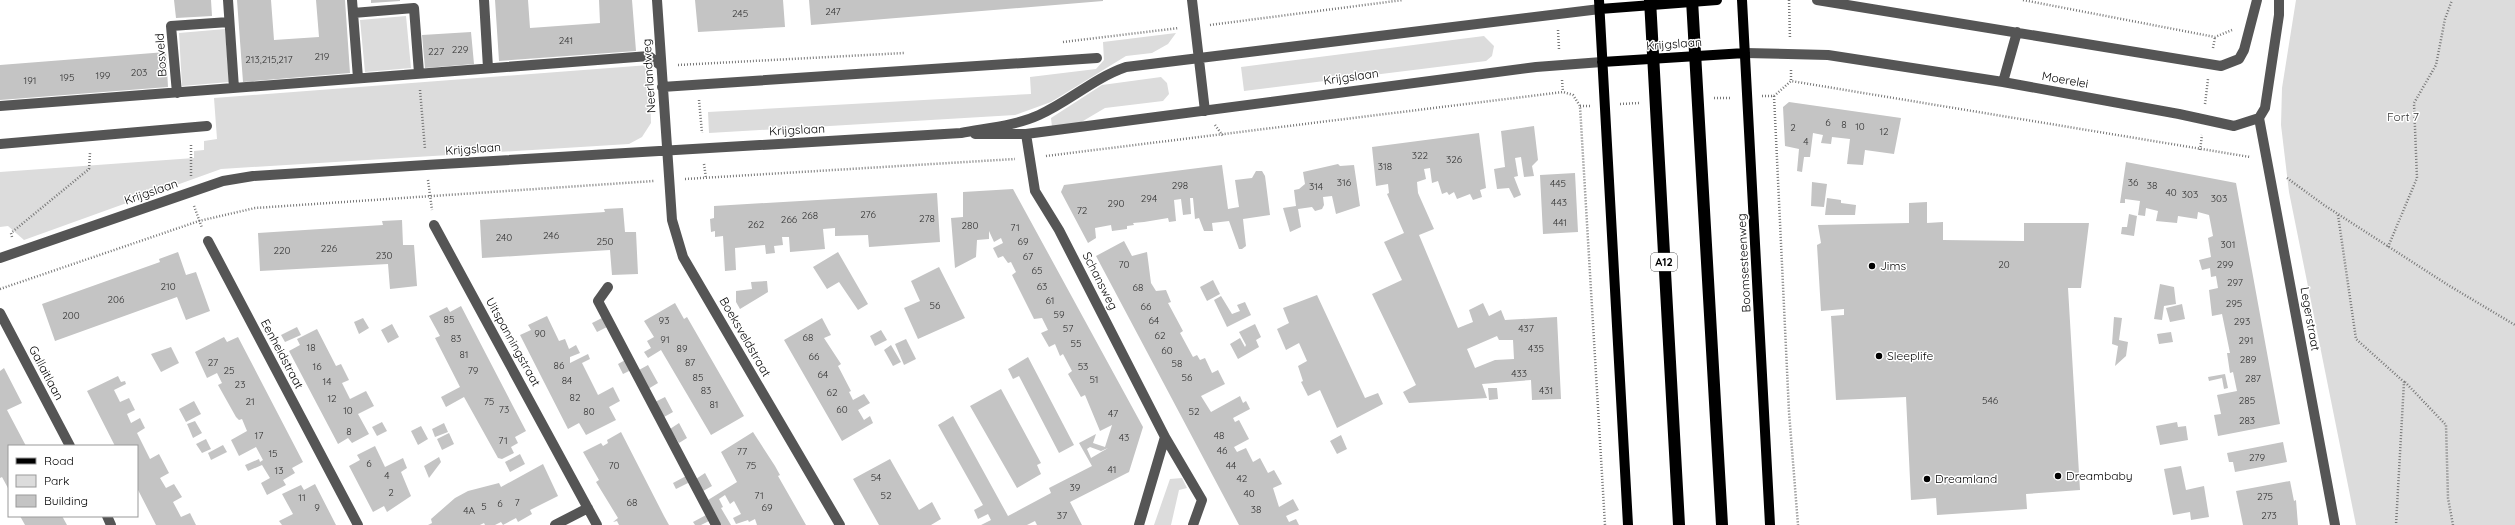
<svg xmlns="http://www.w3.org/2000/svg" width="2515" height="525" viewBox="0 0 2515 525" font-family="Quicksand,sans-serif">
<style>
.green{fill:#dcdcdc}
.building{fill:#c4c4c4;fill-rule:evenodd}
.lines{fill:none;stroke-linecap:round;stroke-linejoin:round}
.path{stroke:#777;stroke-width:2.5;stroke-dasharray:1 2;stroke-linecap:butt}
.minor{stroke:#555;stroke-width:10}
.major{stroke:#000;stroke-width:10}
.highway{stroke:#000;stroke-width:12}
.poi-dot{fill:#000;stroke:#fff;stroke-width:1.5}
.labels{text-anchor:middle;stroke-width:3;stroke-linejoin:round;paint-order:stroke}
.number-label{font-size:10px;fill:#313131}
.shield{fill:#fff;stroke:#4c4c4c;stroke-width:1}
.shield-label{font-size:11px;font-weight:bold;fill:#000}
.street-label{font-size:12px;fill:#000;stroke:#fff}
.park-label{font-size:12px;fill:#333;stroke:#fff}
.poi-label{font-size:12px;fill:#000;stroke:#fff;text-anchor:start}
</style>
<rect width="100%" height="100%" fill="#fff"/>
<path class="green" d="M2296 0H2515V525H2356L2289 192 2281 125 2282 88Z
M406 16 411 68 365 72 360 20Z
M225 29 229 82 182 86 179 33Z
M1176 33 1168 44 1152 53 1126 56 1051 102 1015 115 709 133 708 112 1031 94 1030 77 1096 69 1104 60 1103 42Z
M1484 36 1494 46 1492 56 1486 61 1244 91 1241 67Z
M649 65 651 123 642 137 629 144 221 169 24 240 8 226 0 227V172L194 158V151L204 150V141L217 139 214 98Z
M1161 77 1167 83 1169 94 1163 101 1105 108 1078 124 1052 127 1051 118 1102 85Z
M1182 478 1187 488 1179 490 1171 525H1154L1170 479Z"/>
<path class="building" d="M174 0H211L212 16 176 18Z
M237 0H271L274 40 319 37 316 0H345L350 73 243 82Z
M371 0H400V1L371 3Z
M495 0H528L530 28 600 23 599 0H632L636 51 499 61Z
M695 0H783L785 27 698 32Z
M809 0H1103V1L811 25Z
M471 32 474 64 425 68 422 35Z
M166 52 168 87 0 100V65Z
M1789 102 1901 118 1894 154 1865 150 1863 165 1847 164 1850 139 1832 137 1831 144 1821 143 1823 135 1813 133 1810 157H1804L1802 172 1797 171 1799 149 1785 146 1783 107Z
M1534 126 1538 160 1532 166 1534 176 1524 177 1521 157 1515 158 1518 176 1514 177 1521 195 1514 198 1509 188 1497 189 1494 169 1505 167 1501 131Z
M1479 133 1486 188 1480 190 1482 197 1473 200 1470 194 1457 199 1454 192 1449 195 1447 192 1442 194 1438 181 1432 183 1430 168 1424 169 1426 179 1417 182 1418 193 1434 229 1419 235 1458 328 1473 322 1469 310 1483 303 1489 316 1501 310 1505 320 1557 317 1561 399 1532 400 1531 380 1482 384 1487 398 1409 403 1403 392 1416 385 1372 294 1402 280 1384 242 1404 233 1387 194 1389 193 1388 184 1376 186 1372 147ZM1497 336 1499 340H1513L1514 359 1495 360 1475 368 1467 349Z
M2126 162 2236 183 2280 424 2218 436 2214 415 2221 414 2217 395 2237 391 2233 372 2230 373 2227 353H2230L2222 314 2212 316 2209 290 2218 288 2216 276 2211 277 2210 268 2202 270 2199 260 2211 257 2208 238 2213 236 2209 215 2198 212 2197 219 2178 216 2177 223 2156 221 2158 211 2146 208 2145 216 2138 215 2140 201 2125 199V203H2120Z
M1338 164 1340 166 1354 165 1360 206 1336 214 1332 196 1323 197 1324 205 1322 209 1315 211 1312 207 1298 209 1301 227 1290 232 1283 208 1296 206 1294 190 1299 189 1305 184 1303 172Z
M1222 165 1228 209 1239 207 1235 180 1252 178 1256 171H1262L1265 176 1270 215 1243 219 1246 246 1242 249H1239L1229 221 1212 223 1213 231H1204L1199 218 1195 219 1193 198H1190L1191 214 1183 215 1181 199 1174 200 1176 221 1169 222 1168 218 1144 222 1133 223 1134 225 1127 226V229L1112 231 1111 225 1095 228 1096 238 1088 243 1061 192 1064 185Z
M1575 173 1578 232 1543 234 1540 175Z
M1812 182 1827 184 1824 207 1811 206Z
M1013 189 1143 427 1129 472 1070 502 1082 525H1037L1035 521 1027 525H981L991 520 988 514 978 519 974 510 983 505 938 425 953 416 1008 516 1051 493 1049 488 1092 466 1079 443 1096 434 1093 443 1105 447 1112 425 1100 431 1085 395 1081 397 1068 374 1072 371 1063 354 1060 356 1055 344 1049 347 1041 333 1048 330 1042 318 1034 319 1012 275 1016 272 1011 262 1008 263 1003 256 998 258 993 248 1003 243 1001 238 994 242 989 231V239L977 240 976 257 955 268 951 218 963 217V192ZM1090 447 1101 451 1108 448 1091 458 1087 449Z
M937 193 940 242 869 247 868 235 835 236V228L823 229 825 249 790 252 789 237H782L783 245 774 246 775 253 766 254 765 245 735 248 736 270 725 271 723 236 715 237V231L711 232 710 219 714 218V206Z
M1827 198 1841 200V203L1856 205 1855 215H1825Z
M1927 202V223L1943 222V240L2024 241V223H2089L2081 288H2068L2080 490 2026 494 2027 509 1937 515 1936 498 1911 500 1906 397 1836 400 1831 316 1844 315V309L1821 311 1817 245 1821 243 1818 225 1909 223V203Z
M623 208 625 232H636L638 274 612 275 610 250 482 258 480 220 605 212 604 209Z
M2129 214 2137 216 2134 236 2121 234 2122 227H2127Z
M402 220 403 245H414L417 286 390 289 388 264 260 271 258 233 383 225 382 221Z
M1124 241 1132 256 1147 252 1151 283 1156 291 1166 290 1171 302 1168 303 1183 331 1180 333 1193 357 1197 355 1200 360 1205 358 1212 373 1218 370 1225 384 1201 396 1211 412 1240 396 1243 403 1246 401 1250 409 1233 418 1235 422 1239 420 1249 439 1234 447 1237 452 1246 448 1253 462 1260 458 1268 473 1274 470 1282 484 1273 488 1279 507 1293 499 1299 510 1286 516 1289 522 1296 519 1299 525H1239L1096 256Z
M178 252 186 275 196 272 210 311 186 320 177 297 55 341 42 304 160 262 159 259Z
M838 252 868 304 858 310 839 282 827 289 813 267Z
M939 267 965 318 918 339 904 308 920 301 911 281Z
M1213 280 1220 294 1207 301 1200 287Z
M767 281 768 292 740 309 736 302V291L752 289 751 282Z
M2160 284 2174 287 2176 304 2164 306 2162 320 2154 319Z
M1317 295 1365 398 1378 393 1383 404 1337 428 1320 390 1308 396 1301 382 1303 381 1298 366 1307 361 1299 343 1286 350 1277 329 1289 323 1283 308Z
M1221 296 1232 314 1240 311 1237 305 1245 302 1251 315 1227 327 1214 300Z
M675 303 684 319 687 317 744 416 711 435 661 350 648 358 644 352 651 348 647 341 654 337 644 321Z
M2182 304 2185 319 2170 322 2166 308Z
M461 306 526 431 515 437 518 443 511 447 514 453 502 459 498 458 464 397 446 407 441 397 460 387 435 338 440 336 429 316 447 307 450 312Z
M547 316 559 341 565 339 569 349 576 345 580 353 570 357V363L588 354 590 359 582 363 598 395 613 387 620 401 609 407 616 420 586 435 579 423 568 429 520 335 531 330 528 325Z
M2114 317 2122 318 2119 340 2128 342 2126 356 2115 366 2118 346 2112 344Z
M363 318 369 328 359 334 354 322Z
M602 318 607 327 597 332 592 323Z
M822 318 831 335 824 338 841 364 838 366 851 391 849 392 853 400 864 394 870 403 858 410 864 420 870 416 873 423 842 441 784 340Z
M392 324 399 337 388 343 381 330Z
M1255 324 1261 337 1256 340 1259 347 1238 359 1230 344 1240 338 1245 347 1246 345 1239 332Z
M297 327 301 335 285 342 281 335Z
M317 329 336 366 341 364 349 380 342 383 350 399 366 391 374 406 358 414 369 434 352 443 348 438 338 444 289 351 300 345 297 339Z
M881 330 887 340 875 346 870 336Z
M2171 332 2173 342 2159 344 2157 334Z
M224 337 227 342 238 337 303 462 292 468 295 473 283 480 286 485 267 495 261 483 270 478 262 465 248 471 245 465 259 459 260 462 263 460 256 447 239 456 231 440 247 431 242 419 239 420 236 417 218 385 222 383 217 373 207 378 195 352Z
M906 339 916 359 904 365 895 344Z
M891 345 901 362 893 366 884 350Z
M171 347 179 363 161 372 151 354Z
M1028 357 1074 445 1059 453 1019 376 1013 379 1008 369Z
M627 359 633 369 623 374 618 364Z
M648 365 658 383 648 389 639 370Z
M4 368 22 403 7 410 26 446H9V490L2 477 0 478V371Z
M2225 374 2228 388 2224 389 2222 378 2209 381 2208 377Z
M118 376 121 382 125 381 126 384 114 390 120 402 129 398 135 410 127 414 131 423 140 418 145 428 137 433 150 459 159 454 169 473 160 478 166 488 174 484 182 497 173 502 181 517 190 513 196 525H156L137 488V446H115L87 391Z
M1488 388H1497L1498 399 1489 400Z
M1001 389 1041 463 1037 465 1041 474 1017 488 970 406Z
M665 397 673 412 664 417 655 402Z
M194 401 201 414 186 422 179 409Z
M195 421 202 433 193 438 187 424Z
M382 422 387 431 377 436 372 427Z
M2177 422 2178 427 2186 426 2188 440 2160 445 2156 426Z
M444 423 448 432 435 437 432 429Z
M679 423 687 438 679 443 670 429Z
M421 426 428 439 418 445 411 431Z
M621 432 664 516 669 525H619L617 521 613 522 618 518 596 482 599 480 583 452 601 443 603 446 608 443 607 440Z
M753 432 775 466 780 475 778 476 806 525H757L755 519 749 522 748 520 736 524 733 518 741 514 734 501 730 504 725 495 719 499 723 507 721 508 731 525H721L708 500 737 482 721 452Z
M449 433 454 444 442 450 437 439Z
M1341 435 1347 449 1337 454 1330 441Z
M206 439 211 449 202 453 196 444Z
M2283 442 2287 462 2235 472 2233 462H2229L2227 453Z
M223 445 227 452 211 460 208 453Z
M375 446 385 467 403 458 407 468 401 472 411 496 387 512 384 506 373 512 349 466 360 460 357 455Z
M520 454 525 464 510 472 505 462Z
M439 457 441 462 429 478 424 466Z
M890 459 919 510 932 502 941 519 931 525H879L853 479Z
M543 464 558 496 530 510 532 514 518 522 516 518 503 525 501 522 495 525H485L484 523 480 525H428L432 523 431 519 455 498 468 491 499 483 501 487Z
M2181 466 2186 490 2204 486 2209 517 2191 520 2190 512 2173 515 2164 469Z
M705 473 712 486 703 491 696 479Z
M688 475 692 481 676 489 673 483Z
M2290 481 2294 501 2296 500 2298 525H2243L2236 491Z
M315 484 336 525H282L279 521 293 514 282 494 301 485 304 490Z
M708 514 711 520 701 525H695L693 522Z
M20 516H62L67 525H25Z"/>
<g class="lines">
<path class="path" d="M1789 0 1790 39
M2023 0 2215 37 2232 30
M1210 25 1403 0
M1558 30 1559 49
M1063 42 1179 28
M2213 48 2215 37
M678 65 904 53
M1791 70V81
M1562 80 1563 92
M420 90 425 149
M1762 96H1774L1791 81 2250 157
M1774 96 1789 412 1798 525
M1714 98H1731
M699 100 702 133
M1620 104 1639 103
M2205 104 2208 79
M1580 106H1590
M1215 125 1223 136
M2200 150 2202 135
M1046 156 1563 92 1573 95 1580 106 1605 525
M704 164 706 178
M191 176V143
M2287 178 2324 205 2448 285 2515 325
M685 179 1015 159
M428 180 432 210
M194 206 202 228
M2338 215 2356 339 2404 382 2396 525
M12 237 11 233 89 169 90 153
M2388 247 2417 178 2414 103 2436 65 2445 19 2452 0
M0 289 199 221 255 208 654 181
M2405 382 2446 425 2448 498 2453 525"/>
<path class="minor" d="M228 0 234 88
M352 0 358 78
M484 0 488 68
M657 0 672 220 683 257 840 525
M1192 0 1205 111
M1817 0 2221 66 2239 59 2244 50 2257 0
M353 13 414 8 419 73
M1745 53 1828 55 2003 82 2179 114 2234 126 2259 118 2265 108 2279 15V0
M2003 82 2017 32
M662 87 1097 58
M177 93 171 26 229 22
M0 106 649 56 661 66
M2259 118 2335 525
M975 134H1026L1536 67 1602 62
M1026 134 1035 191 1059 230 1165 437 1139 525
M0 144 207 126
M434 225 597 525
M208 241 358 525
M0 258 223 181 253 176 426 165 961 133C987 128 1015 126 1039 115 1070 101 1094 78 1126 67L1600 9
M608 287 598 301 716 525
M0 313 70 446
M1165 437 1202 500 1193 525
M107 516 111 525
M555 525 588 508"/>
<path class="major" d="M1599 0 1628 525
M1742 0 1770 525
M1600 9 1717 0
M1602 62 1745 53"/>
<path class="highway" d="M1650 0 1679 525
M1692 0 1722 525"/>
</g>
<g class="poi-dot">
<circle cx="1872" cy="266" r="4"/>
<circle cx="1879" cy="356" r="4"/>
<circle cx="2058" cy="476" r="4"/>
<circle cx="1927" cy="479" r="4"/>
</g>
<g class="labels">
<g class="number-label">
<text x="833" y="15">247</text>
<text x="740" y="17">245</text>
<text x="566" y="44">241</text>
<text x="460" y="53">229</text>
<text x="436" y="55">227</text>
<text x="322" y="60">219</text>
<text x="269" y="63">213,215,217</text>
<text x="139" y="76">203</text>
<text x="103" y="79">199</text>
<text x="67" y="81">195</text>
<text x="30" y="84">191</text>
<text x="1828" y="126">6</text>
<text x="1844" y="128">8</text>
<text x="1860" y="130">10</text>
<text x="1793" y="131">2</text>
<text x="1884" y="135">12</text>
<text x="1806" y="145">4</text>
<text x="1420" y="159">322</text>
<text x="1454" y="163">326</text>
<text x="1385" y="170">318</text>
<text x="1344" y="186">316</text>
<text x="2133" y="186">36</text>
<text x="1558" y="187">445</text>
<text x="1180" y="189">298</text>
<text x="2152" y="189">38</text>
<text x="1316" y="190">314</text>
<text x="2171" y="196">40</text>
<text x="2190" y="198">303</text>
<text x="1149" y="202">294</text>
<text x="2219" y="202">303</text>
<text x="1559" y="206">443</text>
<text x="1116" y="207">290</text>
<text x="1082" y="214">72</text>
<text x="868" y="218">276</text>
<text x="810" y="219">268</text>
<text x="927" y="222">278</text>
<text x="789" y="223">266</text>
<text x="1560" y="226">441</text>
<text x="756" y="228">262</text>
<text x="970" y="229">280</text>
<text x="1015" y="231">71</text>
<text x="551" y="239">246</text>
<text x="504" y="241">240</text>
<text x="605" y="245">250</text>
<text x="1023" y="245">69</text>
<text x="2228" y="248">301</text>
<text x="329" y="252">226</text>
<text x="282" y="254">220</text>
<text x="384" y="259">230</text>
<text x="1028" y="260">67</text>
<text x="1124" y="268">70</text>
<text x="2004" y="268">20</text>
<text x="2225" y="268">299</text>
<text x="1037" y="274">65</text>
<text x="2235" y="286">297</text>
<text x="168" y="290">210</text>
<text x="1042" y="290">63</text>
<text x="1138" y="291">68</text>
<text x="116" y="303">206</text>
<text x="1050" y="304">61</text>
<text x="2234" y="307">295</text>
<text x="935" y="309">56</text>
<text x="1146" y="310">66</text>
<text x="1059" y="318">59</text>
<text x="71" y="319">200</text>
<text x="449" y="323">85</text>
<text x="664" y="324">93</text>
<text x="1154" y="324">64</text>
<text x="2242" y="325">293</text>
<text x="1068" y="332">57</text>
<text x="1526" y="332">437</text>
<text x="540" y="337">90</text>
<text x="1160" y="339">62</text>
<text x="808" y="341">68</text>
<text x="456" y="342">83</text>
<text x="665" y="343">91</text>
<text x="2246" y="344">291</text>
<text x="1076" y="347">55</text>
<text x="311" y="351">18</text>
<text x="682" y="352">89</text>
<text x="1536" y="352">435</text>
<text x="1167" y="354">60</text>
<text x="464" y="358">81</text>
<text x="814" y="360">66</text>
<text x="2248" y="363">289</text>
<text x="213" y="366">27</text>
<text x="690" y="366">87</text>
<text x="1177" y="367">58</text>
<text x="559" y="369">86</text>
<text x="317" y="370">16</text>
<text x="1083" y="370">53</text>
<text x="229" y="374">25</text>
<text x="473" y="374">79</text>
<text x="1519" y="377">433</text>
<text x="823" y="378">64</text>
<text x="698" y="381">85</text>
<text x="1187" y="381">56</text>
<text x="2253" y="382">287</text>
<text x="1094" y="383">51</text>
<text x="567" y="384">84</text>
<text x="327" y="385">14</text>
<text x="240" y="388">23</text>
<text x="706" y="394">83</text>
<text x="1546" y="394">431</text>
<text x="832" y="396">62</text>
<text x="575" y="401">82</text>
<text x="332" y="402">12</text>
<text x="1990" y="404">546</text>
<text x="2247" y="404">285</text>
<text x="250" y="405">21</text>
<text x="489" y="405">75</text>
<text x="714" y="408">81</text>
<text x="504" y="413">73</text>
<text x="842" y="413">60</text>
<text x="348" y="414">10</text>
<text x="589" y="415">80</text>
<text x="1194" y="415">52</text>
<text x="1113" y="417">47</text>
<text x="2247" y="424">283</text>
<text x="349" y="435">8</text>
<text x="259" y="439">17</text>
<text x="1219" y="439">48</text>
<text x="1124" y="441">43</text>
<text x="503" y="444">71</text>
<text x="1222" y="454">46</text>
<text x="742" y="455">77</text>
<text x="273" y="457">15</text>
<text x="2257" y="461">279</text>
<text x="369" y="467">6</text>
<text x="614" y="469">70</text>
<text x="751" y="469">75</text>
<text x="1231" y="469">44</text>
<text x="1112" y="473">41</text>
<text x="279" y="474">13</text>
<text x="387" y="479">4</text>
<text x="876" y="481">54</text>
<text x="1242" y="482">42</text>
<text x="1075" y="491">39</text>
<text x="391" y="496">2</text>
<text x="1249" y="497">40</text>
<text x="759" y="499">71</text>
<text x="886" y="499">52</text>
<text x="2265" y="500">275</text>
<text x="302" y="501">11</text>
<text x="517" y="506">7</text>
<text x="632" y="506">68</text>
<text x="500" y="507">6</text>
<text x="484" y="510">5</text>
<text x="317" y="511">9</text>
<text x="767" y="511">69</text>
<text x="1256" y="513">38</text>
<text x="469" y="514">4A</text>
<text x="1062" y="519">37</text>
<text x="2269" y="519">273</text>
</g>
<rect class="shield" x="1651" y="253" width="26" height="18" rx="3"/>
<g class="shield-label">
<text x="1664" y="266">A12</text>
</g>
<g class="street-label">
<text transform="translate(1674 44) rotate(-4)" y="4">Krijgslaan</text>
<text transform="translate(161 55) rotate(-94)" y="4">Bosveld</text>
<text transform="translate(649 76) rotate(-94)" y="4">Neerlandweg</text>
<text transform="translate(1351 77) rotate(-8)" y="4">Krijgslaan</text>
<text transform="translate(2065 80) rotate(10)" y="4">Moerelei</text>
<text transform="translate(797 130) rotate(-3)" y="4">Krijgslaan</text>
<text transform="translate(473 149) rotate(-4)" y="4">Krijgslaan</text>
<text transform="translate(151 192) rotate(-19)" y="4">Krijgslaan</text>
<text transform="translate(1744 263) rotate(-93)" y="4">Boomsesteenweg</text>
<text transform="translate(1100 281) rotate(63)" y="4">Schansweg</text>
<text transform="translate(2310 319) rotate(80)" y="4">Legerstraat</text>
<text transform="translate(745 337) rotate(60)" y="4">Boeksveldstraat</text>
<text transform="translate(513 342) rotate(61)" y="4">Uitspanningstraat</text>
<text transform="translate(282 354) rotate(62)" y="4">Eenheidstraat</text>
<text transform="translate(46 373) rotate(62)" y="4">Gallaitlaan</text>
</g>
<g class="park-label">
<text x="2403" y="121">Fort 7</text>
</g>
<g class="poi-label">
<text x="1880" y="270">Jims</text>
<text x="1887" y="360">Sleeplife</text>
<text x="2066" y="480">Dreambaby</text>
<text x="1935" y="483">Dreamland</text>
</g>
</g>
<rect x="8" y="445" width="130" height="72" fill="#ffffff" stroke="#999999"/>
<rect x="16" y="458" width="20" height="6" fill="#000000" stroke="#999999"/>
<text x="44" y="465" font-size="12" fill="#000000">Road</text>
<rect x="16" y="475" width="20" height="12" fill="#dcdcdc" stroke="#999999"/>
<text x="44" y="485" font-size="12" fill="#000000">Park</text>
<rect x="16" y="495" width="20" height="12" fill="#c4c4c4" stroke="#999999"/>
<text x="44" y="505" font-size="12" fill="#000000">Building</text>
</svg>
